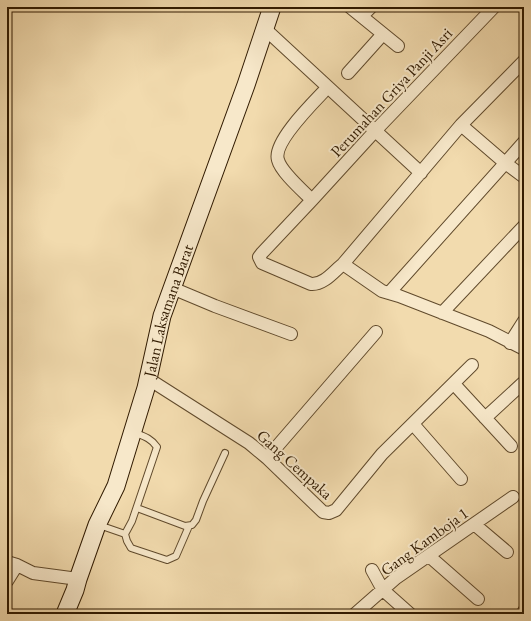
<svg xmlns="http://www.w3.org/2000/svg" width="531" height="621" viewBox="0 0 531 621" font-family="'EB Garamond',serif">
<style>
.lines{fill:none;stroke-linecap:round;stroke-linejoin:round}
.lane-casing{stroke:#604a2c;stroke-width:8}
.street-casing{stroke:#604a2c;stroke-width:14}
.secondary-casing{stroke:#301a00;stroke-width:19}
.lane{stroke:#f7e8ca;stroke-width:6}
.street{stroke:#f7e8ca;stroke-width:12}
.secondary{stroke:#f7e8ca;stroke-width:17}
.labels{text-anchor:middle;stroke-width:4;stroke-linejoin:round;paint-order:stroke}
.street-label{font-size:16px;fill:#301a00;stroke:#f7e8ca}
</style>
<rect width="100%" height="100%" fill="#f2dbae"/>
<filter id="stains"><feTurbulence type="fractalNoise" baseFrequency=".005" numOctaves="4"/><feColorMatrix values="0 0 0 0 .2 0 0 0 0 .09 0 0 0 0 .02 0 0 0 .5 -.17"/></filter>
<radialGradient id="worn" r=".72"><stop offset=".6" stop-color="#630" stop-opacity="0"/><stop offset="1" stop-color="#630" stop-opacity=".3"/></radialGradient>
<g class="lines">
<defs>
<path id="lane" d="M137 508 185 526 192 525 196 520 203 501 225 453
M99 525 125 534 132 521 157 447C151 438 143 436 133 432
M125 534 127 541 131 548 167 560 176 556 189 526"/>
<path id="street" d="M350 7 398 46
M494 7 375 131 312 200 262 253 259 257 262 263 311 284C324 285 334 271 343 264L461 125 524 61
M362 16 371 7
M264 28 421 173
M348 73 383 34
M461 125 504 162 524 177
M312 200C303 191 281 172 278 160 272 142 316 100 328 87
M343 264 382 291 399 296 489 331 524 349
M172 288 215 306 291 334
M389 293 524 142
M442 313 524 226
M510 343 524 321
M147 378 249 443 267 458 323 512 329 513 336 510 382 454 472 365
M454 384 511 446
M485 418 523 383
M413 424 461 479
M267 458 376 332
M474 524 507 552
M429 556 478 599
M7 562 17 565 33 573 78 579
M372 570 383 590 410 614
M7 581 17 565
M355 614 396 578 513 497
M523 614 524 611"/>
<g id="secondary">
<path id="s1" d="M65 614 75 590 78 579 97 525 116 486 146 388 162 316 246 85 272 7"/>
</g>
</defs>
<use href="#lane" class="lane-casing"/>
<use href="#street" class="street-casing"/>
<use href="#secondary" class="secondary-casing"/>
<use href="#lane" class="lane"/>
<use href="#street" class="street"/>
<use href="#secondary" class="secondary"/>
</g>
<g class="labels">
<g class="street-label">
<text transform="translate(391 92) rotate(-47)" y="6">Perumahan Griya Panji Asri</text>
<text dy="6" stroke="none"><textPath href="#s1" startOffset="321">Jalan Laksamana Barat</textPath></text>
<text transform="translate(295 464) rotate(42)" y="6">Gang Cempaka</text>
<text transform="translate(424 541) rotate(-36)" y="6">Gang Kamboja 1</text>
</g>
</g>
<rect width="531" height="621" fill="none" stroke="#f2dbae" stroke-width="24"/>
<rect x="8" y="8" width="515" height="605" fill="none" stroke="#301a00" stroke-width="2"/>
<rect x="12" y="12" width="507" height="597" fill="none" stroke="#301a00"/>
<rect width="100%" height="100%" filter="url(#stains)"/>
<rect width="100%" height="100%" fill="url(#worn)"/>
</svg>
